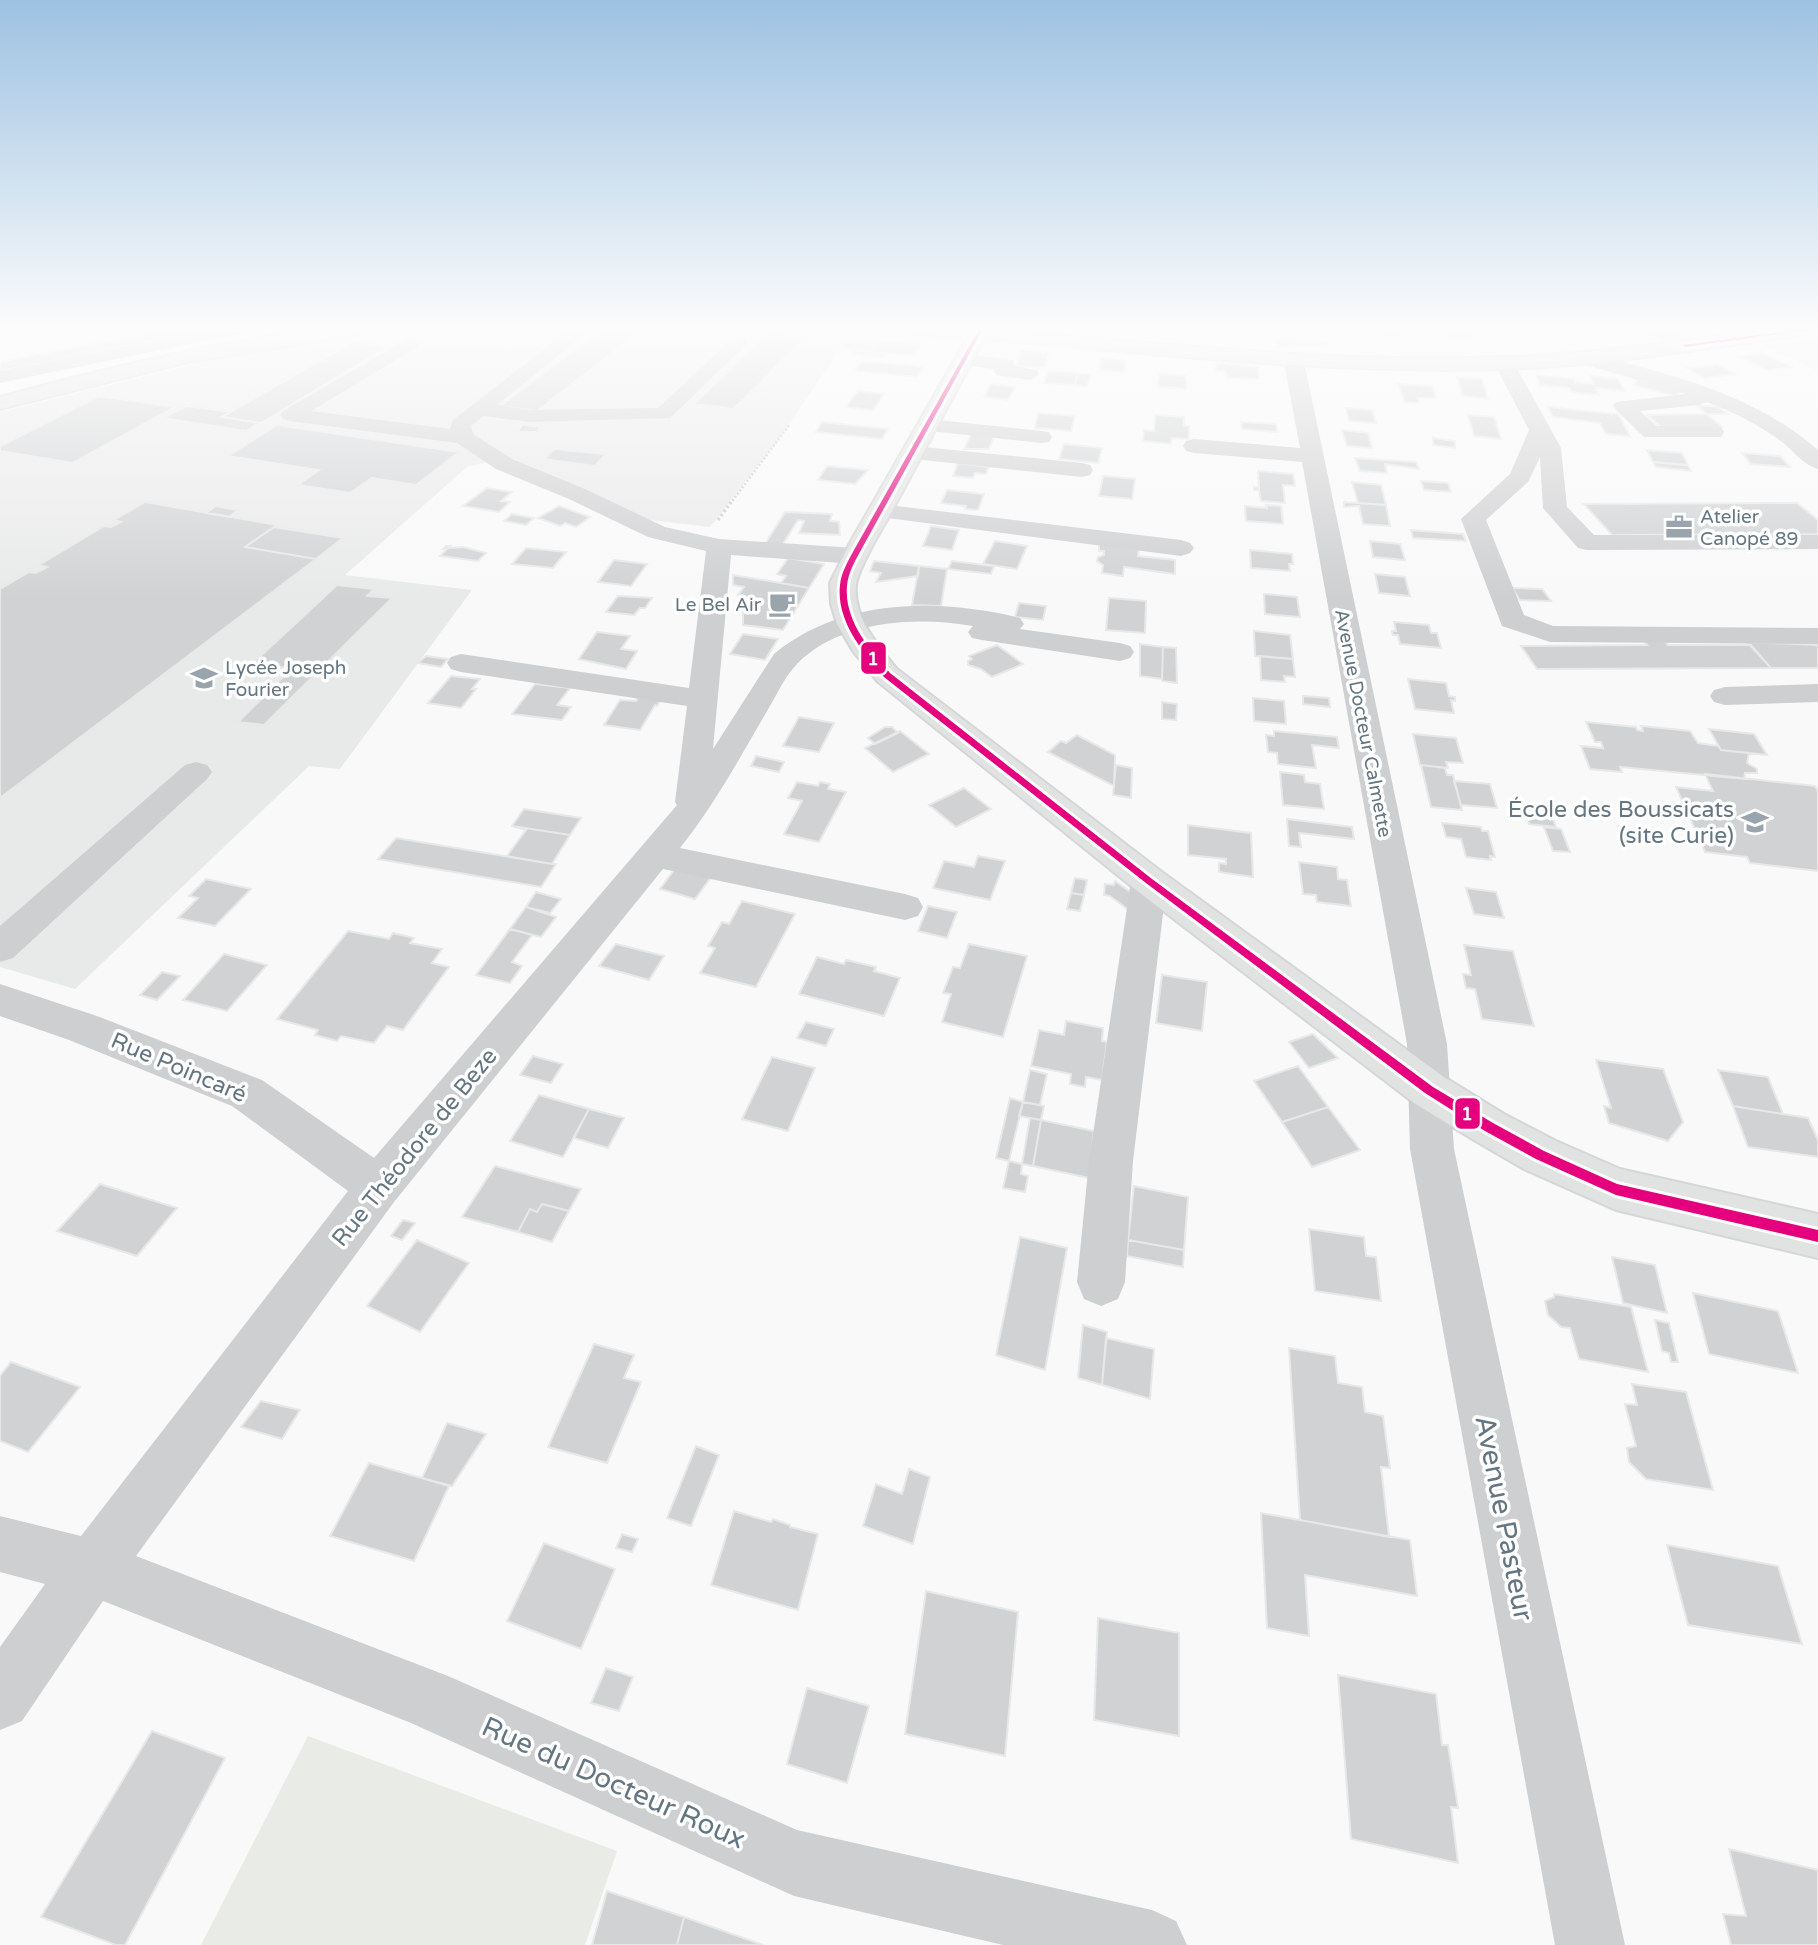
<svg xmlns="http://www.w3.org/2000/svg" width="1818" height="1945" viewBox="0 0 1818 1945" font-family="'Varela Round',sans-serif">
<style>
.built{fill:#e8e9e9}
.green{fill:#e8ebe6}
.building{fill:#d0d2d3;stroke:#e8e8e8;stroke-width:2}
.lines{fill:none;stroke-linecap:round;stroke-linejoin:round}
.major-casing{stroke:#d5d6d7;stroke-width:4}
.path-far1{stroke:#cbcccd;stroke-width:2.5;stroke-dasharray:2 2;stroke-linecap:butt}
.path{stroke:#cbcccd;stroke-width:3.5;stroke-dasharray:2.5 2.5;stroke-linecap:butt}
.minor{fill:#cecfd0;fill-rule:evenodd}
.major{fill:#e1e2e2;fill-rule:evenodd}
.bus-1-casing{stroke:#fff;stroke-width:6}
.bus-1{fill:#e5007d;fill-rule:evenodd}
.labels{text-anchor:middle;stroke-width:7;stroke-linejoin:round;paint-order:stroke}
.far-poi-label{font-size:19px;fill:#657683;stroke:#fff;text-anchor:start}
.far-street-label{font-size:19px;fill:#657683;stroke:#fff}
.poi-label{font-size:23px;fill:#657683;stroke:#fff;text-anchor:end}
.street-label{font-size:23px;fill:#657683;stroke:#fff}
.near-street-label{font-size:28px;fill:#657683;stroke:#fff}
.line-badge{stroke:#fff;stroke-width:2.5}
.badge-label{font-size:19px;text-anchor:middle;font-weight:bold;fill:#fff}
</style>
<rect width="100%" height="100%" fill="#f9f9f9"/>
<path class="built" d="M421 327H775L851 332 781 436 710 527 650 520 503 458 467 467 345 575 472 590 340 769 309 766 75 989 0 967V412L190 365 306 343Z"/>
<path class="green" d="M1818 338V371L1761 345Z
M308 1736 617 1851 585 1945H201Z"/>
<path class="building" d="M178 327H223L0 371V362Z
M605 327 644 328 537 411 500 406Z
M1170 327H1200V334L1170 332Z
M1387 327H1399L1412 333 1389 338 1372 330Z
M1461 327 1479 336 1457 340 1439 332Z
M1484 327H1517L1525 330 1503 335Z
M770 331 806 336 734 409 694 404Z
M1286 334 1297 335 1298 339 1327 341 1328 347H1278L1276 338 1284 339Z
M848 338 877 340 871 352 842 349Z
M877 340 921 344 915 356 871 352Z
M353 342 388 346 261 423 222 417Z
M854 350 860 351 886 353 883 357 860 355 852 352Z
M1022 350 1049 352 1044 368 1016 366Z
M1761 352 1792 367 1767 370 1740 357Z
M1101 358 1126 360 1124 372 1100 370Z
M862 361 924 367 917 377 855 371Z
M1216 363 1258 367 1259 379 1228 378 1225 371H1216Z
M1717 365 1736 374 1705 378 1687 368Z
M1048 371 1078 373 1075 385 1044 383Z
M1078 373 1091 374 1087 386 1075 385Z
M1159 374 1186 376V389L1158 387Z
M1536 375 1574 379 1575 382 1594 384 1590 376 1618 379 1625 391 1596 388 1599 395 1571 392 1569 388 1540 385Z
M1457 377 1482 379 1488 399 1463 396Z
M1639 380 1682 391 1675 396 1633 385Z
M991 384 1015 387 1008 400 984 397Z
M1398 384 1432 386 1436 398H1418L1419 403 1405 402Z
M858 391 884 394 873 410 846 407Z
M99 396 175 407 73 463 0 451V446Z
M187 406 231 412 222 417 259 423 246 431 163 418Z
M1697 406H1717L1728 414H1707Z
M1548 407 1618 414 1630 436 1606 434 1600 423 1553 417Z
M1346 408 1372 410 1376 423 1349 421Z
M1038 413 1075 416 1071 431 1035 428Z
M1707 414 1722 427H1661L1647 415Z
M1155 415 1184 417V426H1189V439L1172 438 1171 444 1143 441 1144 430 1154 431Z
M1468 415 1494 417 1501 439 1474 436Z
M822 422 888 429 882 439 816 432Z
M1241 422 1276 424 1277 432 1242 429Z
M522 424 532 426H540L537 432H518Z
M277 425 459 452 416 485 372 478 350 493 298 485 319 470 228 456Z
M1342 430 1368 433 1372 448 1347 446Z
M971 434 994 436 989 449H964Z
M1433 438 1455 441V448L1433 445Z
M1064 444 1102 448 1098 463 1059 459Z
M554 449 606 454 595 466 544 459Z
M1647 450 1682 453 1688 465 1653 462Z
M1742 453 1780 456 1790 467 1751 464Z
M1355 458 1416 462 1419 469 1385 464 1387 473 1360 471Z
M1653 462 1688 465 1691 471 1656 467Z
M958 463 989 467 986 474 975 473 973 478 953 476Z
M827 466 868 470 855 484 818 480Z
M1258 471 1293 474 1295 486 1283 485 1285 503 1261 501 1259 490H1254V487L1259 488Z
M1103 476 1135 479 1132 499 1099 496Z
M1421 481 1448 483 1451 492 1424 490Z
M1352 482 1381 485 1386 505 1358 503Z
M487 488 512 492 501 501 510 502 499 512 463 506Z
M947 490 984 494 978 510 965 509 966 506 941 503Z
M145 502 277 525 245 547 316 559 0 798V589L29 572 36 573 47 567 39 565 104 526 111 527 121 522 114 520Z
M1344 502 1386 505 1390 526 1363 524 1359 506 1344 507Z
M1797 503 1818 520V534L1612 535 1584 504Z
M1266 505 1281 506 1283 524 1246 521 1245 506 1267 508Z
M216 506 238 510 229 517 206 513Z
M559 506 590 517 576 527 565 523 560 526 538 518Z
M785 512 832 514 830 521 839 522 840 535 799 533 804 521 798 520 783 544H765Z
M512 514 534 518 526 525 504 521Z
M931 526 959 530 952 550 923 546Z
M274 527 343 538 316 559 245 547Z
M1411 530 1463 534 1466 541 1413 538Z
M995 541 1027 546 1017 569 983 564Z
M1370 541 1400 544 1405 560 1373 557Z
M1099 543 1139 547 1138 556 1175 560V574L1124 567 1123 576 1102 573 1103 565 1097 561 1098 557 1104 555V551H1099Z
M446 546H450L448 548 463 547 486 553 478 561 440 556 447 549H443Z
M526 548 566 552 553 568 512 564Z
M1250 550 1292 554 1293 564H1289L1290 571 1251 568Z
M788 558 824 564 809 588 781 583 786 576 777 574Z
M614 560 647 564 631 586 598 582Z
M874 561 919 566 918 576 876 582 881 573 870 571Z
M952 561 994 566 991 574 948 569Z
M919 566 947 569 941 606 912 605Z
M1375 574 1405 577 1410 596 1379 593Z
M733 575 781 583 809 588 783 630 743 625V602L747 597 738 595 744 587 733 585Z
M337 585 374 589 367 596 392 598 264 725 238 722 292 668 252 664Z
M1512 588 1542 589 1551 601 1520 600Z
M1264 594 1297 597 1300 617 1265 614Z
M618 596 652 598 645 608H640L634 615 606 612Z
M1109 598 1146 601 1145 633 1106 630Z
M1019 603 1046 606 1043 620 1015 617Z
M1394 622 1429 625 1431 633H1437L1441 648 1400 644 1398 635H1393L1392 631H1396Z
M1254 631 1290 635 1293 659 1255 656Z
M597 632 630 636 621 649 637 651 626 669 579 659Z
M743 634 778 639 765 660 730 654Z
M1641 638H1662L1668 645H1751L1771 668 1537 669 1521 646 1647 645Z
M1747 642 1818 645V668H1771Z
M1140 644 1163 647 1162 679 1140 676Z
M997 645 1023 664 992 677 981 669 968 665V661L972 659 969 656Z
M1163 647 1176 648 1177 683 1162 681Z
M426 656 448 659 441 667 418 663Z
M1260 656 1293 659 1295 677 1284 676 1285 682 1261 680Z
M451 676 480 679 472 689H476L461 708 428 703Z
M1408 679 1446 683 1449 696 1455 697V701L1451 700 1454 713 1415 709Z
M535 684 570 688 557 705 571 707 562 720 512 714Z
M640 695 662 698 657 706 655 705 640 730 604 725 620 700 636 701Z
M1303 696 1329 698 1330 707 1303 704Z
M1253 698 1284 701 1286 724 1254 721Z
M1162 702 1177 704 1176 720 1162 719Z
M799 717 834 723 819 752 783 746Z
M1586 722 1636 727 1637 730 1643 731 1641 726 1690 731 1698 743 1718 746 1721 750 1749 753 1747 763 1757 769V773H1745L1744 779 1620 767 1622 772 1590 769 1581 746 1603 748 1601 742H1595Z
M885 727H892L898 733 875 744 868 738Z
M1709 729 1754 734 1767 755 1721 750Z
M900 731 929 754 893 772 865 748Z
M1274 731 1337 737 1339 748 1312 745 1316 768 1278 764 1277 753 1268 752 1266 735 1274 736Z
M1413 734 1456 738 1463 763 1446 762 1448 768 1420 765Z
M1077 735 1115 755 1114 786 1048 752 1061 741 1066 743Z
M756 756 784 762 779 772 751 766Z
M1116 765 1132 768 1131 798 1113 795Z
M1421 765 1445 768 1447 775H1453L1462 810 1431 807Z
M1280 772 1304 775 1305 782 1320 784 1324 809 1283 805Z
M1705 774 1815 786 1818 791V871L1750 863 1747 857 1705 852 1676 787 1713 791Z
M1454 781 1490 784 1497 808 1461 805Z
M797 782 818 786 820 782 830 784 828 789 846 792 819 842 784 834 802 801 788 798Z
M964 788 991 809 956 827 929 805Z
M524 809 581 818 570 835 512 826Z
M1526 813 1552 816 1556 827 1529 824Z
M1287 819 1352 827 1354 839 1299 833 1301 847 1289 846Z
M1442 823 1481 827 1482 831H1488L1495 857 1490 856 1491 860 1466 857 1461 839 1446 837Z
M1188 825 1251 833 1253 877 1219 872V863L1226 864V859L1188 855Z
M512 826 570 835 552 864 507 856 526 830Z
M1544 827 1561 829 1570 852 1553 851Z
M396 838 552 864H556L541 887 378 859Z
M978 856 1005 861 990 900 933 888 944 861 974 867Z
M1299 862 1337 867 1338 879 1347 880 1351 906 1317 902 1316 895 1303 894Z
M677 866 712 876 695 899 660 889Z
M1075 878 1087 880 1084 895 1071 893Z
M206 879 251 889 215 926 178 918 198 898 189 896Z
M1115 881 1133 894 1130 911 1110 896 1104 895 1105 884 1114 885Z
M1466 888 1496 892 1504 918 1474 914Z
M536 892 561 899 550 913 526 907Z
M1071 893 1084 895 1080 911 1067 909Z
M742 901 795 914 756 987 700 973 715 948 708 946 722 922 729 924Z
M928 906 957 912 947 938 918 931Z
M526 907 556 917 541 937 510 929Z
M510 929 532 935 512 962 522 966 510 983 476 975Z
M348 931 389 939 393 933 414 938 410 943 442 949 432 963 449 967 403 1030 387 1026 374 1043 341 1036 337 1041 315 1035 318 1030 277 1019Z
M616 944 664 956 649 980 599 966Z
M969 944 1027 956 1003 1037 942 1022 951 994 943 993 953 967 960 968Z
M1464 945 1513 951 1534 1026 1482 1019 1475 989 1466 988 1463 974 1471 975Z
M224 954 267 965 227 1011 183 1000Z
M817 957 844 964 846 960 876 967 874 971 900 978 884 1016 799 994Z
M162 972 180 976 157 1000 140 995Z
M1162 975 1207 982 1202 1031 1156 1023Z
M1066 1021 1103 1028 1102 1041 1107 1042 1102 1080 1086 1077 1085 1087 1070 1084 1071 1074 1031 1066 1039 1030 1064 1035Z
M806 1022 834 1029 826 1046 797 1038Z
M1313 1034 1338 1058 1309 1068 1289 1042Z
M533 1056 563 1064 551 1083 520 1075Z
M772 1057 815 1068 788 1131 742 1119Z
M1596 1060 1663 1069 1683 1122 1668 1141 1609 1123 1604 1106 1611 1108Z
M1298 1066 1328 1107 1282 1122 1254 1081Z
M1030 1070 1047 1074 1040 1105 1023 1102Z
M1718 1070 1768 1077 1783 1114 1733 1106Z
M539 1095 589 1109 563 1157 510 1141Z
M1010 1098 1023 1102 1009 1161 996 1158Z
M1023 1102 1044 1106 1041 1120 1019 1116Z
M1733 1106 1808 1118 1818 1140V1157L1748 1147Z
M1328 1107 1360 1150 1312 1167 1282 1122Z
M589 1109 624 1118 608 1148 574 1138Z
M1030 1118 1041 1120 1033 1166 1022 1164Z
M1041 1120 1094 1131 1089 1178 1033 1166Z
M1009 1161 1022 1164 1021 1174 1028 1176 1025 1192 1003 1188Z
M495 1166 581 1189 569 1211 542 1204 537 1212 530 1209 518 1232 462 1217Z
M100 1184 177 1208 137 1256 57 1231Z
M1134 1186 1188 1197 1184 1250 1128 1240Z
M542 1204 569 1211 552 1242 518 1232 530 1209 537 1212Z
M403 1220 415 1223 402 1240 391 1236Z
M1309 1229 1364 1237 1366 1256 1376 1257 1381 1301 1315 1291Z
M1020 1237 1067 1248 1045 1370 996 1355Z
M417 1240 469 1263 420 1332 367 1306Z
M1128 1240 1184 1250 1183 1267 1127 1256Z
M1612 1257 1655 1265 1667 1313 1623 1303Z
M1693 1293 1778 1311 1798 1373 1709 1354Z
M1554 1294 1631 1307 1648 1372 1579 1359 1570 1328 1561 1327 1548 1315 1545 1301 1554 1297Z
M1655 1320 1669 1323 1678 1362H1671L1669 1353 1662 1351Z
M1083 1325 1107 1332 1102 1385 1078 1378Z
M1106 1338 1154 1349 1150 1399 1102 1385Z
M594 1344 634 1355 624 1378 641 1382 607 1463 548 1447Z
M1289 1348 1335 1356 1338 1383 1362 1387 1365 1412 1383 1416 1390 1468 1381 1467 1389 1537 1300 1520Z
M11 1362 80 1387 28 1452 0 1441V1376Z
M1632 1384 1686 1392 1713 1490 1646 1479 1629 1462 1627 1448 1636 1446 1625 1404 1637 1405Z
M261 1401 300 1410 282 1439 241 1427Z
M447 1423 486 1434 452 1486 422 1478Z
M696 1446 719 1455 691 1526 667 1518Z
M369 1463 449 1486 414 1561 330 1536Z
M909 1469 930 1477 913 1544 863 1526 876 1484 902 1494Z
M734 1511 771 1522 773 1519 790 1525V1527L818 1534 798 1610 711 1585Z
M1261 1513 1410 1540 1417 1596 1305 1575 1309 1636 1267 1628Z
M622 1534 638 1539 632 1552 616 1548Z
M544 1543 615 1569 581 1649 507 1621Z
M1667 1545 1778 1566 1802 1644 1688 1625Z
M926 1591 1018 1612 1005 1756 905 1734Z
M1098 1618 1179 1633V1736L1094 1720Z
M606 1668 633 1677 619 1711 591 1703Z
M1338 1675 1436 1694 1442 1745H1448L1458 1808 1451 1807 1458 1863 1351 1839Z
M807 1688 869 1706 847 1783 787 1764Z
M152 1731 225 1758 125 1945H116L41 1917Z
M1729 1849 1818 1870V1945H1731L1723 1914 1746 1916Z
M607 1891 684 1917 677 1945H592Z
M684 1917 763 1945H677Z"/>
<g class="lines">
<defs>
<path id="major" d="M331 327H380L371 332 184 363 0 409V397C109 367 219 341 331 327Z
M884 327H991L990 329C1161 343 1333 364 1505 357 1599 354 1692 339 1785 327H1818V333C1713 347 1608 366 1502 369 1329 374 1156 354 984 339 953 397 922 455 891 513 882 529 858 568 856 585 853 617 878 646 897 669L1162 872 1444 1077 1504 1114 1556 1141 1620 1169 1818 1214V1258L1616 1210 1524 1169 1474 1140 1414 1103 1136 890 877 681 853 651 837 624 831 604 830 583 851 541 967 338 893 332Z"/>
</defs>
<use href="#major" class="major-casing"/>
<path class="path-far1" d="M0 327H3
M730 504 790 424"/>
<path class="path" d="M718 520 731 502"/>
<path class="minor" d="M222 327H257L248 332 0 383V371Z
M275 327H293L301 338 299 342H285Z
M573 327 591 329 497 405 530 410 658 408 731 340H745L747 344 670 418 530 422 483 416 471 426 473 434 512 459 585 489 665 527 719 539 855 548 864 551 868 556 864 561 855 564 731 555 713 749 774 654C842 598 938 598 1020 618L1024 624 1020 629 1120 643 1130 646 1134 652 1130 658 1120 661 982 640 972 638 968 632 973 626C917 616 839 620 797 664 783 678 774 701 763 718 737 763 712 808 680 848L905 894 918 898 923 907 918 916 905 920 663 869 394 1202 136 1556 448 1676 797 1830 1152 1910 1176 1921 1187 1945H1003L794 1896 411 1723 103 1601 22 1721 0 1730V1647L45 1584 0 1572V1516L81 1536 348 1191 232 1106 69 1040 0 1016V984L97 1016 262 1080 374 1158 677 805 675 802 687 706 461 672 451 669 447 663 451 657 461 654 689 688 706 551 648 537 569 499 496 469 457 443 290 421 283 419 280 415 283 411 409 338 416 340 418 344 416 348 311 411 450 429 453 420Z
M1638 327H1661L1692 341 1694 345 1692 349H1678L1641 331Z
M1293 351 1303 357 1447 1044 1454 1149 1625 1945H1555L1410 1149 1407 1044 1302 462 1194 453 1186 451 1183 446 1186 441 1194 439 1300 448 1283 357Z
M1579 351C1662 372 1752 392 1818 450V469C1803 465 1794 451 1782 442 1759 425 1734 412 1707 402L1699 405 1640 411 1657 426H1713L1721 427 1724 432 1721 437H1644L1616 410 1613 406 1616 402 1686 394 1572 361 1569 357Z
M965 354 1013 360 1015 366 1037 370 1040 374 1030 380 996 375 994 369 958 364 955 360Z
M1504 357 1514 363 1561 448 1567 507 1594 535H1818V549L1587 550 1578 548 1543 508 1540 457 1528 482 1486 520 1524 615 1553 626 1818 628V644L1550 642 1502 626 1461 519 1510 474 1529 430 1494 363Z
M928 419 1041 431 1049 432 1052 437 1049 442 1041 443 920 430 917 425 920 420Z
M913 446 1082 463 1090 465 1093 470 1090 475 1082 477 905 458 902 453 905 448Z
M880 504 1181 540 1190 543 1194 548 1190 553 1181 556 872 516 868 511 872 506Z
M1818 684V702L1725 705 1714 702 1710 696 1714 690 1725 687Z
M196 762 207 765 212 772 207 779 13 958 0 962V926L185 765Z
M1149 868 1162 872 1167 881 1133 1161 1125 1282 1118 1299 1101 1306 1084 1299 1077 1282 1089 1161 1131 881 1136 872Z"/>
<use href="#major" class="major"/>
<defs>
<path id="bus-1" d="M980 327H984L861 550C855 561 848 573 847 586 844 620 869 649 890 673L1152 879 1433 1087 1493 1123 1544 1151 1617 1184 1818 1230V1242L1616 1195 1536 1159 1485 1131 1425 1093 1146 883 884 677C863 652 836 621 840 585 841 573 848 561 854 550Z
M1818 327V329L1685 347 1682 345Z"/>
</defs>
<use href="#bus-1" class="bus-1-casing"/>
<use href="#bus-1" class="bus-1"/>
</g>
<linearGradient id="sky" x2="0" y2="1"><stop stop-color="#9dc2e2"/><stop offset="0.55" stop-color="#fcfcfc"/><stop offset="1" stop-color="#fcfcfc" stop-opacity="0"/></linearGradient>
<rect width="1818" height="599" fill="url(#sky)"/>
<defs>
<symbol id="office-bare" viewBox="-9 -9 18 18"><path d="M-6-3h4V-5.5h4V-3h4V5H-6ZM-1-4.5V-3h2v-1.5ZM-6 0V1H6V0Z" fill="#99a4ac" stroke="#fff" stroke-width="2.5" paint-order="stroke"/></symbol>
<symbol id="cafe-bare" viewBox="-9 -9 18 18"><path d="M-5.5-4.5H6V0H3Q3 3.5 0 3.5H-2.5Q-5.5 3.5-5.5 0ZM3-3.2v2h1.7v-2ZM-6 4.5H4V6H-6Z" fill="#99a4ac" stroke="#fff" stroke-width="2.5" paint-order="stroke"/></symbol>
<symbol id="school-bare" viewBox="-9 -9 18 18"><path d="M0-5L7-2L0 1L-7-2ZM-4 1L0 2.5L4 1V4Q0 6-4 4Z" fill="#99a4ac" stroke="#fff" stroke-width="2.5" paint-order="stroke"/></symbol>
</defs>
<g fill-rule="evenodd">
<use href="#office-bare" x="1660" y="508" width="38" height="38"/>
<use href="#cafe-bare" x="763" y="585" width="38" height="38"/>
<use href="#school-bare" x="185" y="659" width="38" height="38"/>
<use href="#school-bare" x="1736" y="803" width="38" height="38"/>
</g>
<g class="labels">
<g class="far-poi-label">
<text x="1700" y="523">Atelier<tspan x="1700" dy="22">Canopé 89</tspan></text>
<text x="761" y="611" text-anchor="end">Le Bel Air</text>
<text x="225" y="674">Lycée Joseph<tspan x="225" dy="22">Fourier</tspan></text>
</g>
<g class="far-street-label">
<text transform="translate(1364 723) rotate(79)" y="7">Avenue Docteur Calmette</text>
</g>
<g class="poi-label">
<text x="1734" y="817">École des Boussicats<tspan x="1734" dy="26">(site Curie)</tspan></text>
</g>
<g class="street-label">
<text transform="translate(179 1067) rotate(23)" y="8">Rue Poincaré</text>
<text transform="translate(414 1147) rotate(-51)" y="8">Rue Théodore de Beze</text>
</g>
<g class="near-street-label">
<text transform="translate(1505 1518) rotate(79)" y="10">Avenue Pasteur</text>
<text transform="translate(614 1782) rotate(24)" y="10">Rue du Docteur Roux</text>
</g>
</g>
<g class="line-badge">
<rect x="860" y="641" width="27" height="34" rx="7" fill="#e5007d"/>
<rect x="1454" y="1097" width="27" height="33" rx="7" fill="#e5007d"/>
</g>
<g class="badge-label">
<text x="873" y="665">1</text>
<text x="1467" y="1120">1</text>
</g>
</svg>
